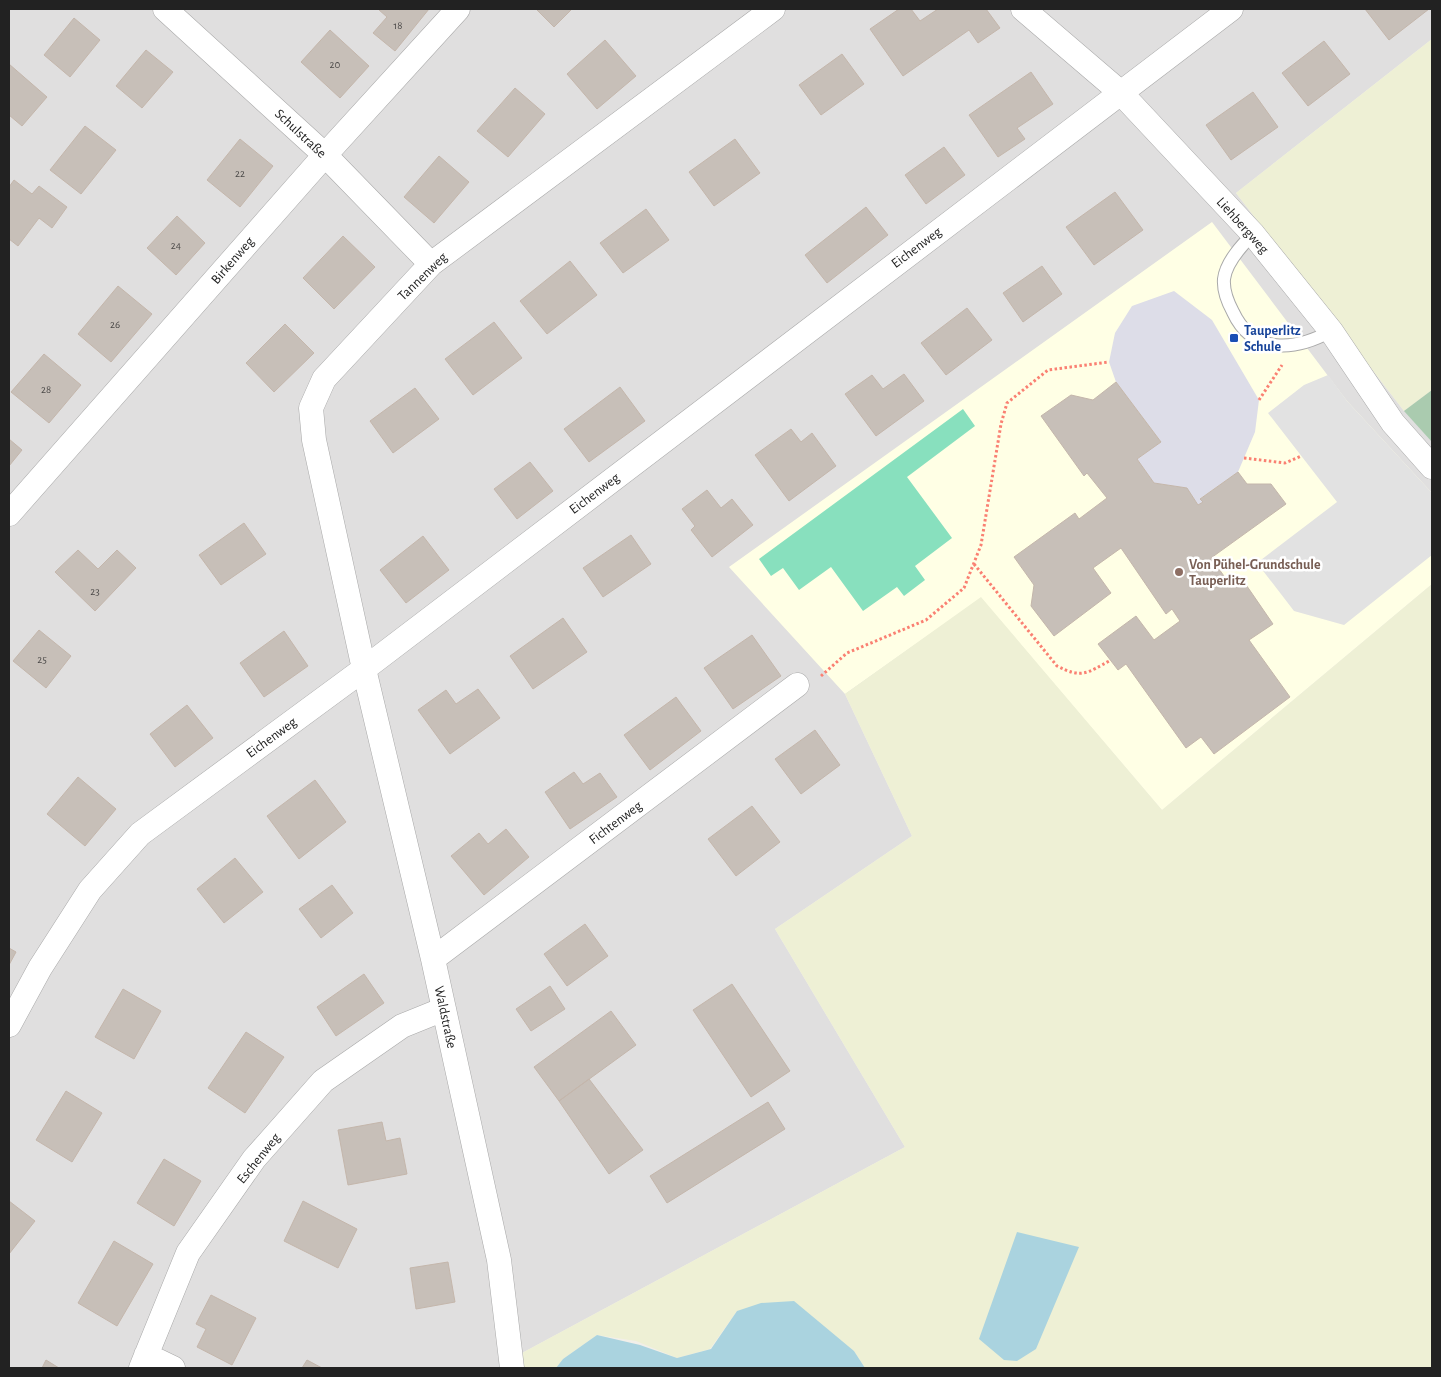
<svg xmlns="http://www.w3.org/2000/svg" width="1441" height="1377" viewBox="0 0 1441 1377" font-family="'Alegreya Sans',sans-serif">
<style>
.residential{fill:#e0dfdf}
.education{fill:#ffffe5}
.farmland{fill:#eef0d5}
.cemetery{fill:#aacbaf}
.pitch{fill:#88e0be}
.parking{fill:#e2e2e2}
.plaza{fill:#dddde8}
.water{fill:#aad3df}
.building{fill:#c7bfb8;stroke:#c4b6ab}
.lines{fill:none;stroke-linecap:round;stroke-linejoin:round}
.lane-casing{stroke:#a9a9a9;stroke-width:14}
.street-casing{stroke:#a9a9a9;stroke-width:25}
.path{stroke:#fa8072;stroke-width:3;stroke-dasharray:2.5 2.5;stroke-linecap:butt}
.lane{stroke:#fff;stroke-width:12}
.street{stroke:#fff;stroke-width:24}
.transit-dot{fill:#1a4fb4;stroke:#fff;stroke-width:2}
.education-dot{fill:#8d6e63;stroke:#fff;stroke-width:2}
.labels{text-anchor:middle;stroke-width:5;stroke-linejoin:round;paint-order:stroke}
.number-label{font-size:11px;fill:#4b4948}
.street-label{font-size:14px;fill:#222;stroke:#fff}
.transit-label{font-size:14px;font-weight:bold;fill:#164399;stroke:#fff;text-anchor:start}
.education-label{font-size:14px;font-weight:bold;fill:#785e54;stroke:#fff;text-anchor:start}
</style>
<rect width="100%" height="100%" fill="#f2efe9"/>
<path class="residential" d="M9 9H1432V39L1236 193 1404 411 1432 390V584L845 694 912 836 775 929 905 1147 522 1353 523 1368H9Z"/>
<path class="education" d="M1212 222 1347 401 1432 493V584L1162 810 981 598 845 694 729 567Z"/>
<path class="farmland" d="M1432 39V390L1404 411 1236 193Z
M1432 584V1368H865L854 1351 737 1311 710 1349 677 1358 636 1341 597 1335 563 1359 556 1368H523L522 1353 905 1147 775 929 912 836 845 694 981 597 1162 810Z"/>
<path class="cemetery" d="M1432 390V442L1404 411Z"/>
<path class="pitch" d="M963 409 975 426 907 477 952 538 915 566 925 580 904 596 897 587 863 611 831 567 799 590 783 568 771 576 759 559Z"/>
<path class="parking" d="M1328 375 1347 401 1432 493V555L1344 625 1294 611 1257 563 1337 502 1268 413 1304 385Z"/>
<path class="plaza" d="M1174 291 1212 320 1259 400 1255 432 1238 472 1201 498 1203 502 1198 505 1187 488 1154 483 1137 459 1161 442 1116 382 1109 362 1115 333 1132 306Z"/>
<path class="water" d="M1017 1232 1079 1247 1036 1349 1017 1361 1004 1360 979 1339Z
M794 1301 854 1351 865 1368H556L563 1359 597 1335 640 1345 677 1358 711 1349 737 1311 761 1303Z"/>
<path class="building" d="M378 9H429L395 51 373 33 387 17Z
M536 9H572L554 27Z
M899 9H911L920 21 938 9H986L1000 28 978 43 969 30 903 76 870 29Z
M1365 9H1429L1389 40Z
M74 18 100 40 70 77 44 55Z
M330 30 369 66 340 98 301 62Z
M605 40 636 76 597 109 567 74Z
M1324 41 1350 74 1308 106 1282 73Z
M146 50 173 72 142 108 116 86Z
M842 54 864 84 821 115 799 85Z
M9 64 47 97 22 126 9 115Z
M1031 72 1053 104 1017 128 1025 139 998 157 969 115Z
M515 88 545 114 508 157 477 131Z
M1253 92 1278 127 1231 160 1206 125Z
M85 126 116 150 81 194 50 170Z
M240 139 273 166 240 207 207 180Z
M735 139 760 173 714 206 689 172Z
M944 147 965 175 926 204 905 175Z
M439 156 469 182 434 223 404 197Z
M14 180 32 194 39 186 67 207 52 228 39 218 18 246 9 239V187Z
M1115 192 1143 230 1094 265 1066 227Z
M866 207 888 235 827 283 805 255Z
M646 209 669 240 623 273 600 243Z
M177 216 205 243 176 275 147 248Z
M343 236 375 267 334 309 303 278Z
M570 261 597 295 547 334 520 301Z
M1042 266 1062 294 1023 322 1003 293Z
M118 286 152 314 111 362 78 334Z
M967 308 992 340 946 375 921 343Z
M494 322 522 358 473 395 445 359Z
M285 324 314 353 274 392 246 363Z
M44 354 81 385 49 423 11 392Z
M904 374 924 401 876 436 845 394 872 375 883 389Z
M1116 382 1161 442 1137 459 1154 483 1187 488 1198 505 1203 502 1200 499 1238 472 1247 484H1271L1286 504 1211 558 1229 583 1240 576 1273 624 1249 640 1290 697 1214 754 1201 737 1186 748 1126 664 1118 670 1098 644 1136 616 1154 640 1180 621 1172 609 1166 614 1121 548 1093 568 1111 593 1054 636 1031 606 1034 585 1014 557 1075 513 1079 519 1107 498 1087 473 1084 476 1041 416 1071 395 1093 400Z
M620 387 645 421 589 462 564 429Z
M415 388 439 419 393 453 370 421Z
M791 429 801 442 812 433 836 466 789 501 755 455Z
M9 439 22 450 9 466Z
M530 462 553 491 517 519 494 489Z
M707 490 721 508 732 499 753 525 712 557 691 530 695 526 682 509Z
M244 523 266 554 221 585 199 555Z
M631 535 651 564 603 597 583 568Z
M423 536 449 570 406 603 380 570Z
M78 550 98 569 117 550 136 568 95 611 55 572Z
M563 618 587 652 533 689 510 656Z
M39 630 71 656 46 688 13 661Z
M284 631 308 666 264 697 240 663Z
M752 635 781 676 733 709 704 668Z
M478 689 500 718 450 754 418 710 446 690 456 704Z
M676 697 701 731 650 770 624 735Z
M187 705 213 738 175 767 150 734Z
M815 730 840 765 801 794 775 759Z
M574 772 583 784 600 773 617 797 570 829 545 792Z
M78 777 116 809 85 846 47 814Z
M315 780 346 822 299 859 267 816Z
M752 806 780 842 736 876 708 839Z
M506 829 529 857 484 895 451 856 479 833 488 844Z
M235 858 263 892 224 923 197 889Z
M332 885 353 913 321 938 299 909Z
M585 924 608 956 567 986 544 954Z
M9 948 16 952 9 965Z
M364 974 384 1003 336 1036 317 1007Z
M732 984 790 1071 751 1097 693 1010Z
M550 986 565 1009 531 1031 516 1009Z
M123 989 161 1011 134 1059 95 1037Z
M611 1011 636 1045 559 1101 534 1067Z
M246 1032 284 1057 245 1113 208 1088Z
M589 1079 643 1150 609 1174 559 1101Z
M66 1091 102 1113 72 1162 36 1140Z
M768 1102 785 1129 667 1203 650 1176Z
M382 1122 386 1141 400 1138 407 1174 348 1185 338 1130Z
M164 1159 201 1181 174 1226 137 1203Z
M9 1201 35 1221 9 1254Z
M303 1201 357 1229 338 1268 284 1241Z
M114 1241 153 1264 117 1326 78 1303Z
M448 1262 455 1302 416 1309 410 1268Z
M211 1295 256 1318 232 1365 197 1347 206 1329 196 1324Z
M46 1360 59 1368H42Z
M307 1360 322 1368H302Z"/>
<g class="lines">
<defs>
<path id="lane" d="M1253 234C1242 245 1226 262 1224 279 1223 291 1227 301 1233 312 1253 355 1295 351 1331 331"/>
<path id="street" d="M165 9 325 155 431 264
M1023 9 1120 92 1253 234 1331 331 1393 423 1432 467
M9 514 325 155 458 9
M433 959 797 685
M9 1025 40 968 90 890 140 834 364 669 1231 9
M146 1355 173 1368
M141 1368 188 1253 254 1159 323 1081 402 1026 444 1009
M512 1368 499 1260 433 959 364 669 314 440 311 408 324 379 431 264 773 9"/>
</defs>
<use href="#lane" class="lane-casing"/>
<use href="#street" class="street-casing"/>
<path class="path" d="M1259 400 1282 365
M1244 458 1285 463 1301 456
M974 564 1057 666C1082 679 1087 673 1111 660
M821 676 847 653 926 620 964 588 981 545 1001 424 1007 403 1048 370 1109 362"/>
<use href="#lane" class="lane"/>
<use href="#street" class="street"/>
</g>
<rect class="transit-dot" x="1229" y="333" width="10" height="10" rx="2.5"/>
<circle class="education-dot" cx="1179" cy="572" r="5"/>
<g class="labels">
<g class="number-label">
<text x="398" y="29">18</text>
<text x="335" y="68">20</text>
<text x="240" y="177">22</text>
<text x="176" y="249">24</text>
<text x="115" y="328">26</text>
<text x="46" y="393">28</text>
<text x="95" y="595">23</text>
<text x="42" y="663">25</text>
</g>
<g class="street-label">
<text transform="translate(301 133) rotate(43)" y="5">Schulstraße</text>
<text transform="translate(1243 225) rotate(48)" y="5">Liehbergweg</text>
<text transform="translate(916 247) rotate(-37)" y="5">Eichenweg</text>
<text transform="translate(232 260) rotate(-49)" y="5">Birkenweg</text>
<text transform="translate(422 276) rotate(-44)" y="5">Tannenweg</text>
<text transform="translate(594 493) rotate(-37)" y="5">Eichenweg</text>
<text transform="translate(271 737) rotate(-36)" y="5">Eichenweg</text>
<text transform="translate(615 822) rotate(-37)" y="5">Fichtenweg</text>
<text transform="translate(446 1017) rotate(78)" y="5">Waldstraße</text>
<text transform="translate(258 1158) rotate(-51)" y="5">Eschenweg</text>
</g>
<g class="transit-label">
<text x="1244" y="335">Tauperlitz<tspan x="1244" dy="16">Schule</tspan></text>
</g>
<g class="education-label">
<text x="1189" y="569">Von Pühel-Grundschule<tspan x="1189" dy="16">Tauperlitz</tspan></text>
</g>
</g>
<rect width="1441" height="1377" fill="none" stroke="#222222" stroke-width="20"/>
</svg>
